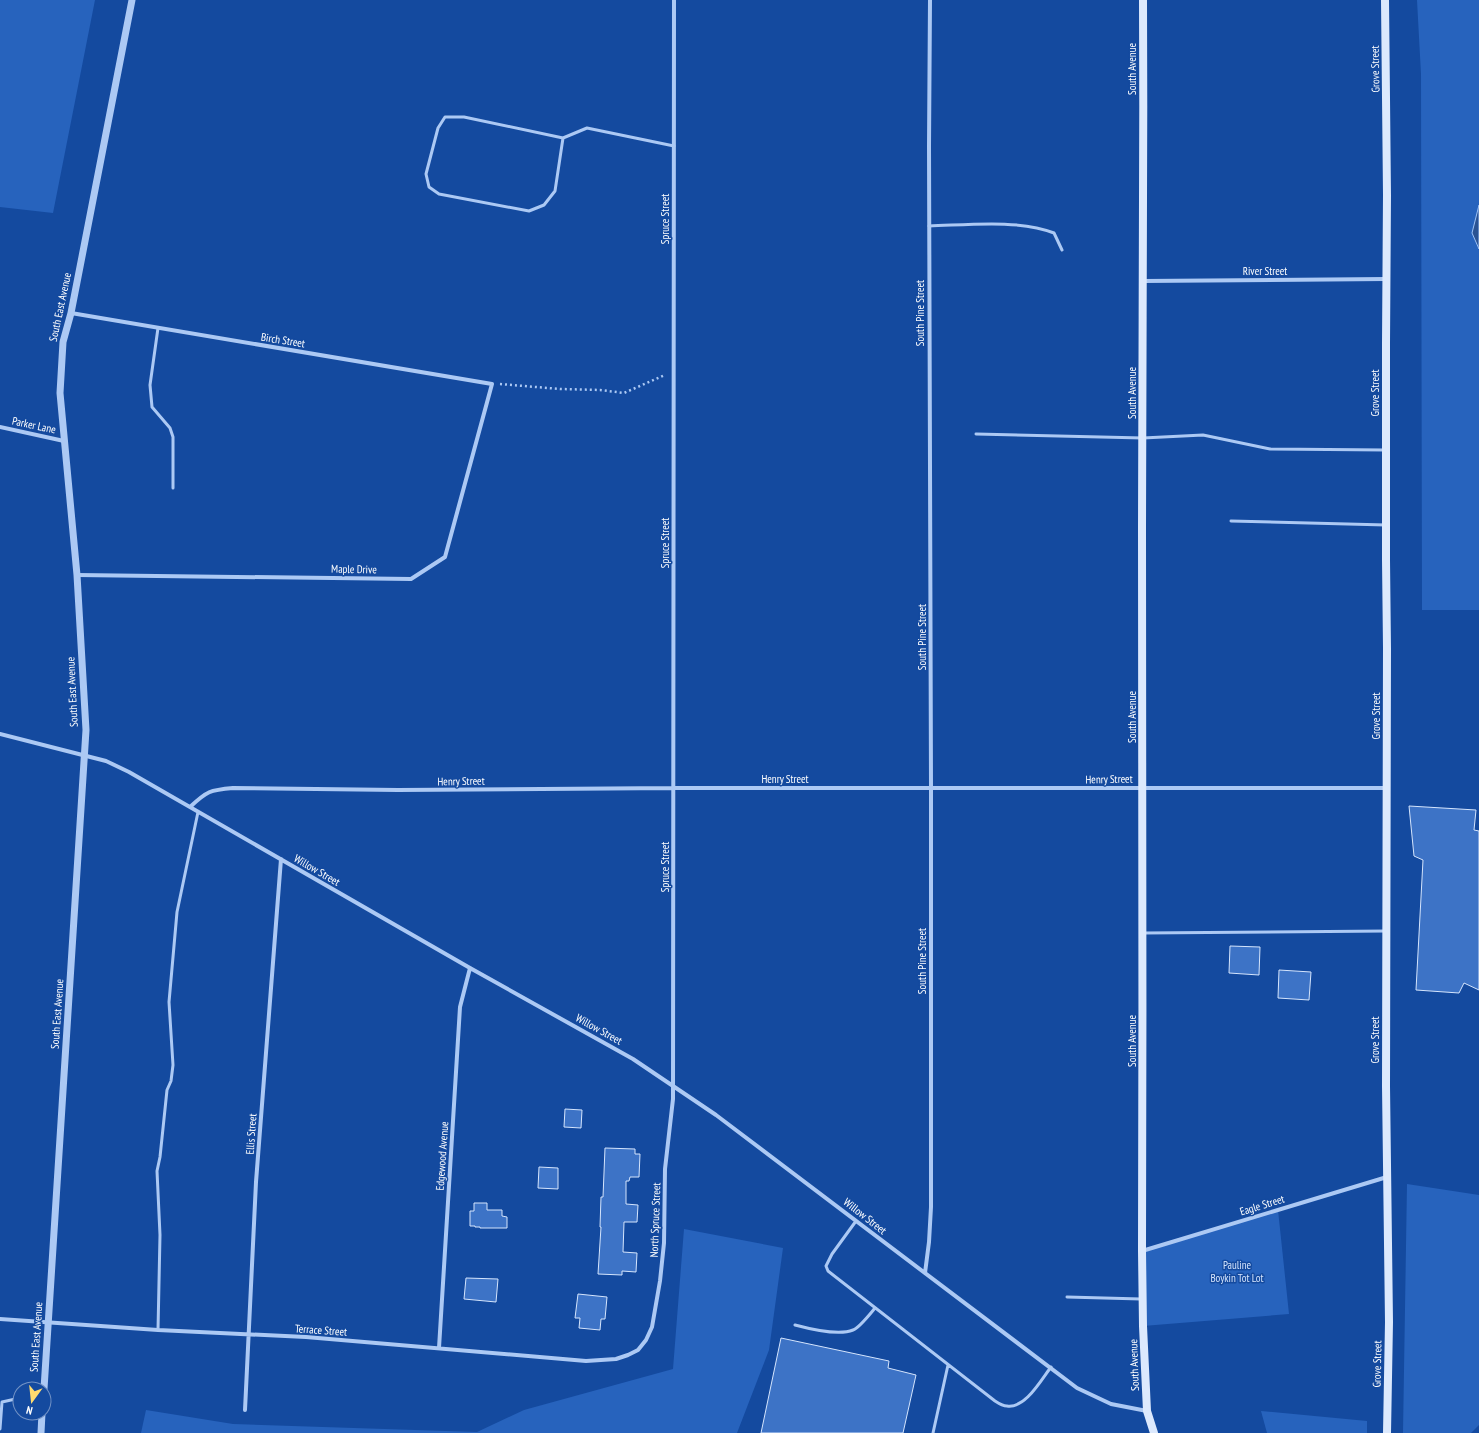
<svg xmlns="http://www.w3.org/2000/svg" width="1479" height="1433" viewBox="0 0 1479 1433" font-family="'PT Sans Narrow',sans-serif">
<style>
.green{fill:#2763bd}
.water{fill:#2b5393;stroke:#9fc3f7}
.building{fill:#3d73c6;stroke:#d5e5fd}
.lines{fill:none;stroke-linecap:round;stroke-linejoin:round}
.path{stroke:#acc9f4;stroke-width:2.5;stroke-dasharray:2 3;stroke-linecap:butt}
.service{stroke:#acc9f4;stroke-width:3}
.minor{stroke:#acc9f4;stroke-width:4}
.tertiary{stroke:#acc9f4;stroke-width:7}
.secondary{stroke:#dce9fd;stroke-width:8}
.labels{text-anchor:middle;stroke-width:3;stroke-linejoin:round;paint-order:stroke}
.street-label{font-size:11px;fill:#fff;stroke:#144a9f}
.park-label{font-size:11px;fill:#d5e5fd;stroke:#144a9f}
</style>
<rect width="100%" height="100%" fill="#144a9f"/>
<path class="green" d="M0 0H95L53 213 0 207Z
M1417 0H1479V205L1472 233 1479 250V610H1422L1421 74Z
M1407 1184 1479 1195V1425L1471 1433H1403Z
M1278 1210 1289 1314 1143 1326 1142 1251Z
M684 1229 783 1248 769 1350 737 1433H141L146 1410 233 1424 477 1432 524 1410 673 1369Z
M1261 1411 1367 1421V1433H1267Z"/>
<path class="water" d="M1479 205V249L1472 233Z"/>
<path class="building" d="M1409 806 1476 810 1474 830 1479 831V990L1464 983 1459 993 1416 990 1423 860 1414 856Z
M1230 946 1260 947 1259 975 1229 973Z
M1279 970 1311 972 1309 1000 1278 998Z
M565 1109 582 1110 581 1128 564 1127Z
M605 1148 635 1149V1154H640L639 1177H630L629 1181H626V1204L638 1205 637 1222H624L623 1252 637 1253 636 1272 622 1271V1275L598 1274 601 1227H600L601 1197H603Z
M539 1167 558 1168V1189L538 1188Z
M474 1203H487V1210H502V1216L507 1217V1228H480V1227H475V1226H470V1211H474Z
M466 1278 498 1279 496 1302 464 1299Z
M578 1294 607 1297 605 1319H601L600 1330 579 1328 580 1318H575Z
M781 1338 889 1361 888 1368 916 1375 903 1433H761Z"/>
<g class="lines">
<path class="path" d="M500 384 560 389 600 390 624 393 665 375"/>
<path class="service" d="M563 138 464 117H445L438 128 426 174 429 187 439 194 529 211 544 205 555 191 563 138 587 128 674 146
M929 226C967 225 1018 219 1054 233L1062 250
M158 328 150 385 152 407 170 428 173 437V488
M976 434 1143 438 1203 435 1270 449 1385 450
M1231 521 1386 525
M1144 933 1386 931
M856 1221 832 1254 826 1266 828 1271 995 1401C998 1403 1003 1406 1007 1406 1025 1409 1041 1380 1051 1367
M1067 1297 1141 1299
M795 1325C810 1329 839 1336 853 1330 859 1328 870 1314 875 1308
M158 1330 160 1235 157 1171 160 1157 167 1090 171 1081 173 1065 169 1002 177 912 198 812
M0 1429 2 1402 20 1398
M933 1433 948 1365"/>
<path class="minor" d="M1143 281 1386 279
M71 313 492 384 445 557 411 579 77 575
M0 427 64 441
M0 734 106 761 129 772 470 968 633 1059 716 1115 1077 1388 1111 1404 1147 1411
M190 807C207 791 210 790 233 788L398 790 674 788H1386
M1142 1251 1387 1177
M925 1273 929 1242 931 1207V788L929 146 930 0
M0 1319 158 1330 306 1337 586 1361 616 1359 628 1355 638 1350 646 1340 652 1327 660 1281 664 1243 665 1169 673 1099 674 0
M439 1348 460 1007 470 968
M245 1410 256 1182 281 859"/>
<path class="tertiary" d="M44 1389 86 730 77 575 60 393 63 342 71 313 132 0
M41 1433 42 1413"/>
<path class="secondary" d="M1143 0C1144 176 1142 352 1142 528 1142 769 1143 1010 1142 1251L1143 1326 1147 1411 1154 1433
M1385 0 1387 195 1386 344V560L1387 648 1386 1086 1389 1322 1387 1433"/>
</g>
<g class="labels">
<g class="street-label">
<text transform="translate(1132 69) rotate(-90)" y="4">South Avenue</text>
<text transform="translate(1375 69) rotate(-91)" y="4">Grove Street</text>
<text transform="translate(665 219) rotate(-90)" y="4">Spruce Street</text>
<text x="1265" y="275">River Street</text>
<text transform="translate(60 307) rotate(-78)" y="4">South East Avenue</text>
<text transform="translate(920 313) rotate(-90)" y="4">South Pine Street</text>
<text transform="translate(283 340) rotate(9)" y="4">Birch Street</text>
<text transform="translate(1132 393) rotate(-90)" y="4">South Avenue</text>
<text transform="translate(1375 393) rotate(-90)" y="4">Grove Street</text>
<text transform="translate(34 425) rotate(12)" y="4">Parker Lane</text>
<text transform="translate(665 543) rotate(-90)" y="4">Spruce Street</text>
<text transform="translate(354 569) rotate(1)" y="4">Maple Drive</text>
<text transform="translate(922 637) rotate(-90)" y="4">South Pine Street</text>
<text transform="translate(72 692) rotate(-93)" y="4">South East Avenue</text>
<text transform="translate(1376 716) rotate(-90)" y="4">Grove Street</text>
<text transform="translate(1132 717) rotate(-90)" y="4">South Avenue</text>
<text x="785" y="783">Henry Street</text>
<text transform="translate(1109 779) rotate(-1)" y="4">Henry Street</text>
<text transform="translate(461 781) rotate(-1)" y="4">Henry Street</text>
<text transform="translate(665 867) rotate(-90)" y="4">Spruce Street</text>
<text transform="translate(317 870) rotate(30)" y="4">Willow Street</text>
<text transform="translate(922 961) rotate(-90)" y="4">South Pine Street</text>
<text transform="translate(57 1014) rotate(-86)" y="4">South East Avenue</text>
<text transform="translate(599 1029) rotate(29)" y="4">Willow Street</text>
<text transform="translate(1375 1040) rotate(-90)" y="4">Grove Street</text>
<text transform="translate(1132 1041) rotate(-90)" y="4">South Avenue</text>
<text transform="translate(251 1134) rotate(-86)" y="4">Ellis Street</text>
<text transform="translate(442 1156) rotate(-86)" y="4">Edgewood Avenue</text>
<text transform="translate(1262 1205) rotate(-17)" y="4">Eagle Street</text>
<text transform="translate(865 1216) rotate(38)" y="4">Willow Street</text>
<text transform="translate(655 1220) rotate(-88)" y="4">North Spruce Street</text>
<text transform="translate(321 1330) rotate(4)" y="4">Terrace Street</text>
<text transform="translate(36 1337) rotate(-86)" y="4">South East Avenue</text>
<text transform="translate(1377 1364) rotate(-89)" y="4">Grove Street</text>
<text transform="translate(1134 1365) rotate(-92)" y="4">South Avenue</text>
</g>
<g class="park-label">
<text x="1237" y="1269">Pauline<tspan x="1237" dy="13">Boykin Tot Lot</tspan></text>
</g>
</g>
<g transform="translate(32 1401) rotate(195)"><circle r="19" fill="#144a9f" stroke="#7292c5"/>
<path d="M0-3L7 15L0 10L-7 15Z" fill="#ffdc6f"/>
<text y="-6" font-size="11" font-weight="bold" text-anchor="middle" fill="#ffffff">N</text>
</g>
</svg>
